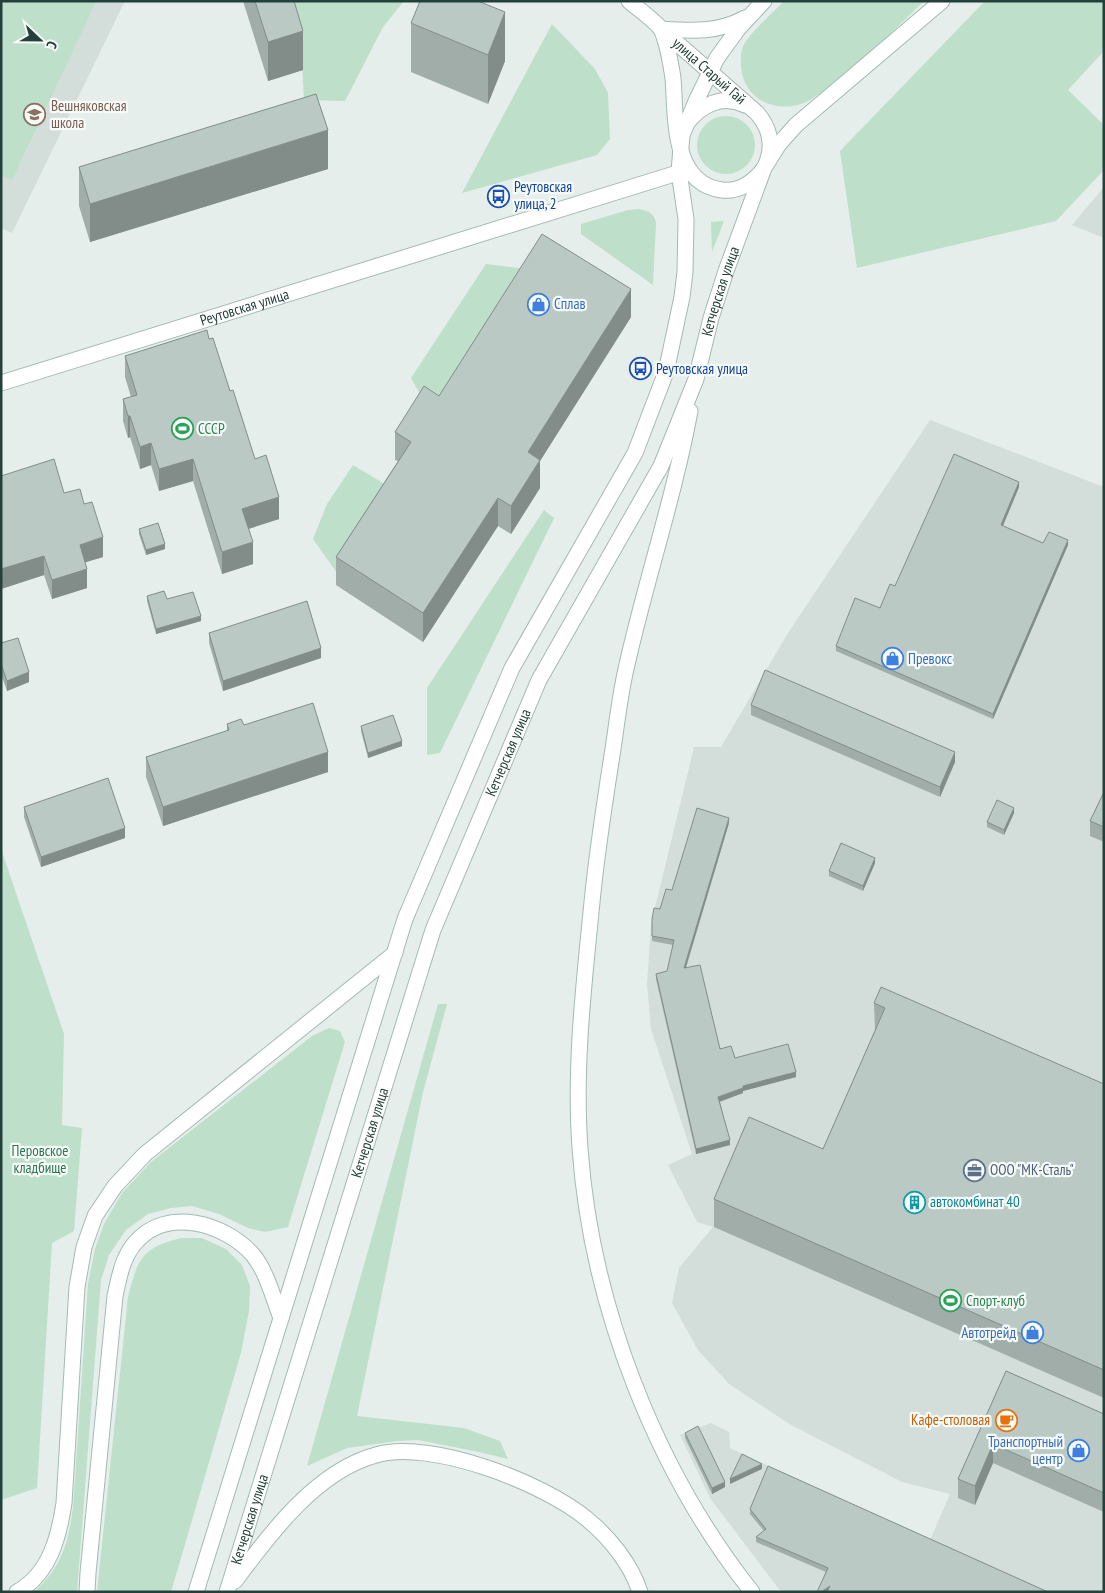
<svg xmlns="http://www.w3.org/2000/svg" width="1105" height="1593" viewBox="0 0 1105 1593" font-family="'PT Sans Narrow',sans-serif">
<style>
.built{fill:#d3deda}
.green{fill:#bedfc9}
.lines{fill:none;stroke-linecap:round;stroke-linejoin:round}
.street-casing{stroke:#a7b6b2;stroke-width:17}
.secondary-casing{stroke:#a3bab3;stroke-width:17}
.street{stroke:#fff;stroke-width:15}
.secondary{stroke:#fff;stroke-width:15}
.wall{fill:#a0ada9}
.shaded-wall{fill:#828d89}
.building{fill:#bac9c4;stroke:#828d89}
.labels{text-anchor:middle;stroke-width:4.5;stroke-linejoin:round;paint-order:stroke}
.street-label{font-size:15px;fill:#24403a;stroke:#f6faf8}
.education-label{font-size:15px;fill:#785e54;stroke:#f6faf8;text-anchor:start}
.transit-label{font-size:15px;fill:#164399;stroke:#f6faf8;text-anchor:start}
.shop-label{font-size:15px;fill:#366cbe;stroke:#f6faf8;text-anchor:start}
.leisure-label{font-size:15px;fill:#27864d;stroke:#f6faf8;text-anchor:start}
.park-label{font-size:15px;fill:#2e774e;stroke:#f6faf8}
.service-label{font-size:15px;fill:#4e5e75;stroke:#f6faf8;text-anchor:start}
.culture-label{font-size:15px;fill:#0d838f;stroke:#f6faf8;text-anchor:start}
.food-label{font-size:15px;fill:#c56008;stroke:#f6faf8;text-anchor:end}
</style>
<rect width="100%" height="100%" fill="#e5eeea"/>
<path class="built" d="M1 1H125L12 233 1 228Z
M1104 187V238L1072 225Z
M930 420 1104 487V1592H781L710 1498 680 1435 711 1423 729 1432 730 1448 930 1540 950 1494 902 1482 791 1425 729 1384 698 1350 672 1303 679 1268 713 1227 697 1222 668 1165 692 1154 651 1029 647 984 651 924 694 747H721L788 633Z"/>
<path class="green" d="M1 1 96 2 12 180 1 175Z
M284 1H404L383 27 345 101 304 100 302 63Z
M784 1H924L850 73 810 100C781 116 743 102 741 66 741 60 740 53 743 47 748 34 774 12 784 1Z
M985 1H1104V51L1068 90 1104 125V170L1056 221 857 268 840 151Z
M552 24 595 69 608 93 610 139 597 155 462 193Z
M697 145a29 29 0 1 1 58 0a29 29 0 1 1-58 0Z
M639 209C649 211 654 213 656 223L653 285 581 234V224L628 210Z
M724 221 712 252 711 222Z
M486 264 527 269 432 416 411 378Z
M353 465 391 488 337 573 313 539 327 504Z
M544 510 554 518 440 753 427 755V688Z
M1 849 64 1034 62 1125 82 1128 74 1231 52 1243 37 1488 1 1500Z
M438 1004H447L423 1092 357 1416 464 1428 500 1441 508 1459 479 1452 418 1440 397 1441 347 1448 307 1466Z
M329 1028 340 1031 345 1042 288 1227 265 1232 248 1228 219 1214 192 1206 171 1208 148 1214 126 1230 109 1255 101 1280 77 1592H34C62 1567 68 1543 73 1508L88 1284 95 1249 104 1224 122 1193 151 1162 312 1036Z
M181 1238H202L226 1249 242 1265 250 1286 249 1311 241 1353 171 1592H97L128 1297C138 1259 141 1248 181 1238Z"/>
<g class="lines">
<defs>
<g id="street">
<path id="s1" d="M661 29 757 113C769 127 774 144 767 162"/>
<path d="M687 123C701 105 722 94 745 105"/>
</g>
<g id="secondary">
<path d="M629 1C637 8 655 21 661 29 663 32 664 37 665 40 669 52 671 65 673 78 676 115 671 184 722 190 738 192 752 183 762 171"/>
<path d="M661 29C692 31 717 33 745 18"/>
<path id="s2" d="M1 383 687 170"/>
<path d="M690 411C674 498 645 583 626 669 620 695 617 722 613 749 605 800 597 850 592 902 584 984 574 1066 580 1148 591 1304 655 1470 752 1592"/>
<path d="M235 1581C270 1534 316 1471 376 1455 431 1439 544 1483 587 1519 610 1538 631 1564 640 1592"/>
<path d="M17 1592C50 1574 59 1536 64 1503L77 1287 84 1247 95 1216 115 1186 145 1154 395 953"/>
<path d="M87 1592 88 1573 115 1296C119 1278 122 1258 135 1243 166 1206 225 1223 253 1255 267 1272 273 1298 281 1318"/>
<path d="M196 1592 405 919 512 668 635 453 666 372 682 297 685 272 686 219 679 172 682 135 697 99 717 58 738 29 764 1"/>
<path id="s3" d="M227 1592 433 930 539 680 661 466 696 379 711 318 726 271 764 168 779 144 796 125 942 1"/>
</g>
</defs>
<use href="#street" class="street-casing"/>
<use href="#secondary" class="secondary-casing"/>
<use href="#street" class="street"/>
<use href="#secondary" class="secondary"/>
</g>
<path class="wall" d="M243 1H294L303 70 268 81Z
M411 23 505 61 488 104 411 72Z
M79 167 328 169 90 242 79 206Z
M631 317 540 461V488L511 534 498 526 423 642 336 585V557L398 461 395 460V432L439 396Z
M209 339 255 459 279 519 248 529 253 564 222 574 193 481 159 491 151 465 140 469 130 437 128 438 123 421V399L131 397 125 377V356Z
M1019 487 1003 526 1043 543 1068 545 993 719 836 651V646L880 608 895 586Z
M64 493 84 504 103 557 85 562 87 588 52 599 44 575 1 589Z
M139 529 165 549 146 555 139 534Z
M147 596 167 599 201 621 156 634 147 601Z
M209 633 321 658 223 691 209 643Z
M1 643 29 682 7 691 1 674Z
M751 705 955 762 940 797 751 715Z
M227 724 244 725 328 772 163 826 146 777V757L227 731Z
M361 726 402 746 368 758 361 731Z
M1104 792V842L1090 836V821Z
M24 807 125 838 41 867 24 817Z
M1014 813 1004 835 987 827V822Z
M729 823 686 968 720 1049 735 1058 796 1077 743 1091V1093L720 1102 730 1145 696 1154 656 979V974L667 971 673 945 652 941V919L660 909 672 890Z
M875 863 863 891 829 876V871Z
M874 1003 1104 1084V1398L714 1227V1199L823 1149 875 1031Z
M1006 1371 1104 1414V1512L993 1463 975 1505 958 1498V1479Z
M685 1433 725 1487 712 1494 685 1438Z
M750 1509 1048 1592 826 1572 756 1542V1537L764 1531 750 1514Z"/>
<path class="shaded-wall" d="M505 12V61L488 104V55Z
M303 31V70L268 81V42Z
M328 130V169L90 242V204Z
M631 289V317L540 461V488L511 534V506L528 452Z
M128 416H130V437L128 438Z
M151 443V465L140 469V447Z
M193 459V481L159 491V469Z
M1019 482V487L1001 530V525Z
M279 497V519L242 531V509Z
M498 498V526L423 642V613Z
M103 537V557L80 564V545Z
M1068 540V545L993 719V714Z
M253 542V564L222 574V552Z
M165 544V549L146 555V550Z
M44 556V575L1 589V569Z
M87 569V588L52 599V580Z
M201 616V621L156 634V629Z
M321 648V658L223 691V681Z
M29 672V682L7 691V681Z
M402 741V746L368 758V753Z
M328 752V772L163 826V807Z
M955 752V762L940 797V787Z
M1014 808V813L1004 835V830Z
M729 818V823L684 973V968Z
M125 828V838L41 867V857Z
M875 858V863L863 891V886Z
M796 1072V1077L743 1091V1093L718 1102V1097L743 1086Z
M730 1140V1145L696 1154V1149Z
M993 1444V1463L975 1505V1486Z
M762 1464V1469L730 1484V1479Z
M725 1482V1487L712 1494V1488Z
M830 1586 829 1592H821Z"/>
<path class="building" d="M255 1H294L303 31 268 42Z
M420 1H478L505 12 488 55 411 23Z
M316 94 328 130 90 204 79 167Z
M542 234 631 289 528 452 540 460 511 506 498 498 423 613 336 557 411 442 395 432 424 386 439 396Z
M207 330 209 339 213 338 230 391 233 390 255 459 266 455 279 497 242 509 253 542 222 552 193 459 159 469 151 443 140 447 130 416H128L123 399 137 395 125 356Z
M954 454 1019 482 1001 525 1043 543 1049 532 1068 540 993 714 836 646 855 598 880 608 890 584 895 586Z
M54 459 64 493 80 489 84 504 92 502 103 537 80 545 87 569 52 580 44 556 1 569V476Z
M158 523 165 544 146 550 139 529Z
M164 591 167 599 193 592 201 616 156 629 147 596Z
M307 601 321 648 223 681 209 633Z
M18 638 29 672 7 681 1 664V643Z
M765 670 955 752 940 787 751 705Z
M313 703 328 752 163 807 146 757 229 730 227 724 241 719 244 725Z
M393 715 402 741 368 753 361 726Z
M108 778 125 828 41 857 24 807Z
M1104 792V827L1090 821Z
M997 800 1014 808 1004 830 987 822Z
M697 808 729 818 684 968 700 965 720 1049 731 1046 735 1058 788 1044 796 1072 743 1086V1088L718 1097 730 1140 696 1149 656 974 667 971 674 940 652 936V919L654 908 660 909 666 889 672 890Z
M841 843 875 858 863 886 829 871Z
M881 987 1104 1084V1370L714 1199 749 1117 823 1149 885 1008 874 1003Z
M1006 1371 1104 1414V1493L993 1444 975 1486 958 1479Z
M698 1426 725 1482 712 1488 685 1433Z
M742 1454 762 1464 730 1479Z
M768 1466 1048 1592H827L830 1586 821 1592H817L828 1568 756 1537 766 1529 750 1509Z"/>
<defs>
<symbol id="school-ring" viewBox="-11 -11 22 22"><circle r="9.5" fill="#f6faf8" stroke="#8d6e63" stroke-width="1.5"/><path d="M0-5L7-2L0 1L-7-2ZM-4 1L0 2.5L4 1V4Q0 6-4 4Z" fill="#8d6e63"/></symbol>
<symbol id="bus-ring" viewBox="-11 -11 22 22"><circle r="9.5" fill="#f6faf8" stroke="#1a4fb4" stroke-width="1.5"/><path d="M-5-6H5V4H4V6H2V4H-2V6H-4V4H-5ZM-3.5-4V0h7V-4ZM-3.5 1.2v1.5H-2V1.2ZM2 1.2v1.5H3.5V1.2Z" fill="#1a4fb4"/></symbol>
<symbol id="shop-ring" viewBox="-11 -11 22 22"><circle r="9.5" fill="#f6faf8" stroke="#3f7fe0" stroke-width="1.5"/><path d="M-5-2.5h2.3a2.7 3.5 0 0 1 5.4 0H5L5.5 6h-11ZM-1.5-2.5h3a1.5 2.3 0 0 0-3 0Z" fill="#3f7fe0"/></symbol>
<symbol id="stadium-ring" viewBox="-11 -11 22 22"><circle r="9.5" fill="#f6faf8" stroke="#2e9e5b" stroke-width="1.5"/><path d="M0-5a6.5 5 0 1 0 0 10a6.5 5 0 1 0 0-10ZM-3.5-1.8h7v3.6h-7Z" fill="#2e9e5b"/></symbol>
<symbol id="office-ring" viewBox="-11 -11 22 22"><circle r="9.5" fill="#f6faf8" stroke="#5c6f8a" stroke-width="1.5"/><path d="M-6-3h4V-5.5h4V-3h4V5H-6ZM-1-4.5V-3h2v-1.5ZM-6 0V1H6V0Z" fill="#5c6f8a"/></symbol>
<symbol id="building-ring" viewBox="-11 -11 22 22"><circle r="9.5" fill="#f6faf8" stroke="#0f9aa8" stroke-width="1.5"/><path d="M-4-6H4V6H1V3H-1V6H-4ZM-2.5-4.3h1.7v1.8h-1.7ZM.8-4.3h1.7v1.8H.8ZM-2.5-1h1.7V.8h-1.7ZM.8-1h1.7V.8H.8Z" fill="#0f9aa8"/></symbol>
<symbol id="cafe-ring" viewBox="-11 -11 22 22"><circle r="9.5" fill="#f6faf8" stroke="#e8710a" stroke-width="1.5"/><path d="M-5.5-4.5H6V0H3Q3 3.5 0 3.5H-2.5Q-5.5 3.5-5.5 0ZM3-3.2v2h1.7v-2ZM-6 4.5H4V6H-6Z" fill="#e8710a"/></symbol>
</defs>
<g fill-rule="evenodd">
<use href="#school-ring" x="22" y="102" width="25" height="25"/>
<use href="#bus-ring" x="486" y="184" width="25" height="25"/>
<use href="#shop-ring" x="526" y="292" width="25" height="25"/>
<use href="#bus-ring" x="628" y="356" width="25" height="25"/>
<use href="#stadium-ring" x="170" y="416" width="25" height="25"/>
<use href="#shop-ring" x="880" y="646" width="25" height="25"/>
<use href="#office-ring" x="962" y="1158" width="25" height="25"/>
<use href="#building-ring" x="902" y="1190" width="25" height="25"/>
<use href="#stadium-ring" x="938" y="1288" width="25" height="25"/>
<use href="#shop-ring" x="1020" y="1320" width="25" height="25"/>
<use href="#cafe-ring" x="994" y="1408" width="25" height="25"/>
<use href="#shop-ring" x="1066" y="1438" width="25" height="25"/>
</g>
<g class="labels">
<g class="street-label">
<text dy="5" stroke="none"><textPath href="#s1" startOffset="64">улица Старый Гай</textPath></text>
<text dy="5" stroke="none"><textPath href="#s3" startOffset="1396">Кетчерская улица</textPath></text>
<text dy="5" stroke="none"><textPath href="#s2" startOffset="255">Реутовская улица</textPath></text>
<text dy="5" stroke="none"><textPath href="#s3" startOffset="886">Кетчерская улица</textPath></text>
<text dy="5" stroke="none"><textPath href="#s3" startOffset="481">Кетчерская улица</textPath></text>
<text dy="5" stroke="none"><textPath href="#s3" startOffset="76">Кетчерская улица</textPath></text>
</g>
<g class="education-label">
<text x="51" y="111">Вешняковская<tspan x="51" dy="17">школа</tspan></text>
</g>
<g class="transit-label">
<text x="514" y="192">Реутовская<tspan x="514" dy="17">улица, 2</tspan></text>
<text x="656" y="374">Реутовская улица</text>
</g>
<g class="shop-label">
<text x="554" y="309">Сплав</text>
<text x="908" y="664">Превокс</text>
<text x="1016" y="1338" text-anchor="end">Автотрейд</text>
<text x="1063" y="1447" text-anchor="end">Транспортный<tspan x="1063" dy="17">центр</tspan></text>
</g>
<g class="leisure-label">
<text x="198" y="434">СССР</text>
<text x="966" y="1306">Спорт-клуб</text>
</g>
<g class="park-label">
<text x="40" y="1156">Перовское<tspan x="40" dy="17">кладбище</tspan></text>
</g>
<g class="service-label">
<text x="990" y="1175">ООО "МК-Сталь"</text>
</g>
<g class="culture-label">
<text x="930" y="1207">автокомбинат 40</text>
</g>
<g class="food-label">
<text x="990" y="1425">Кафе-столовая</text>
</g>
</g>
<rect width="1105" height="1593" fill="none" stroke="#24403a" stroke-width="5"/>
<g transform="translate(40 40) rotate(112)" stroke="#f6faf8" stroke-width="4" paint-order="stroke">
<path d="M0-4L9 19L0 12L-9 19Z" fill="#24403a"/>
<text y="-8" font-size="14" font-weight="bold" text-anchor="middle" fill="#24403a">С</text>
</g>
</svg>
